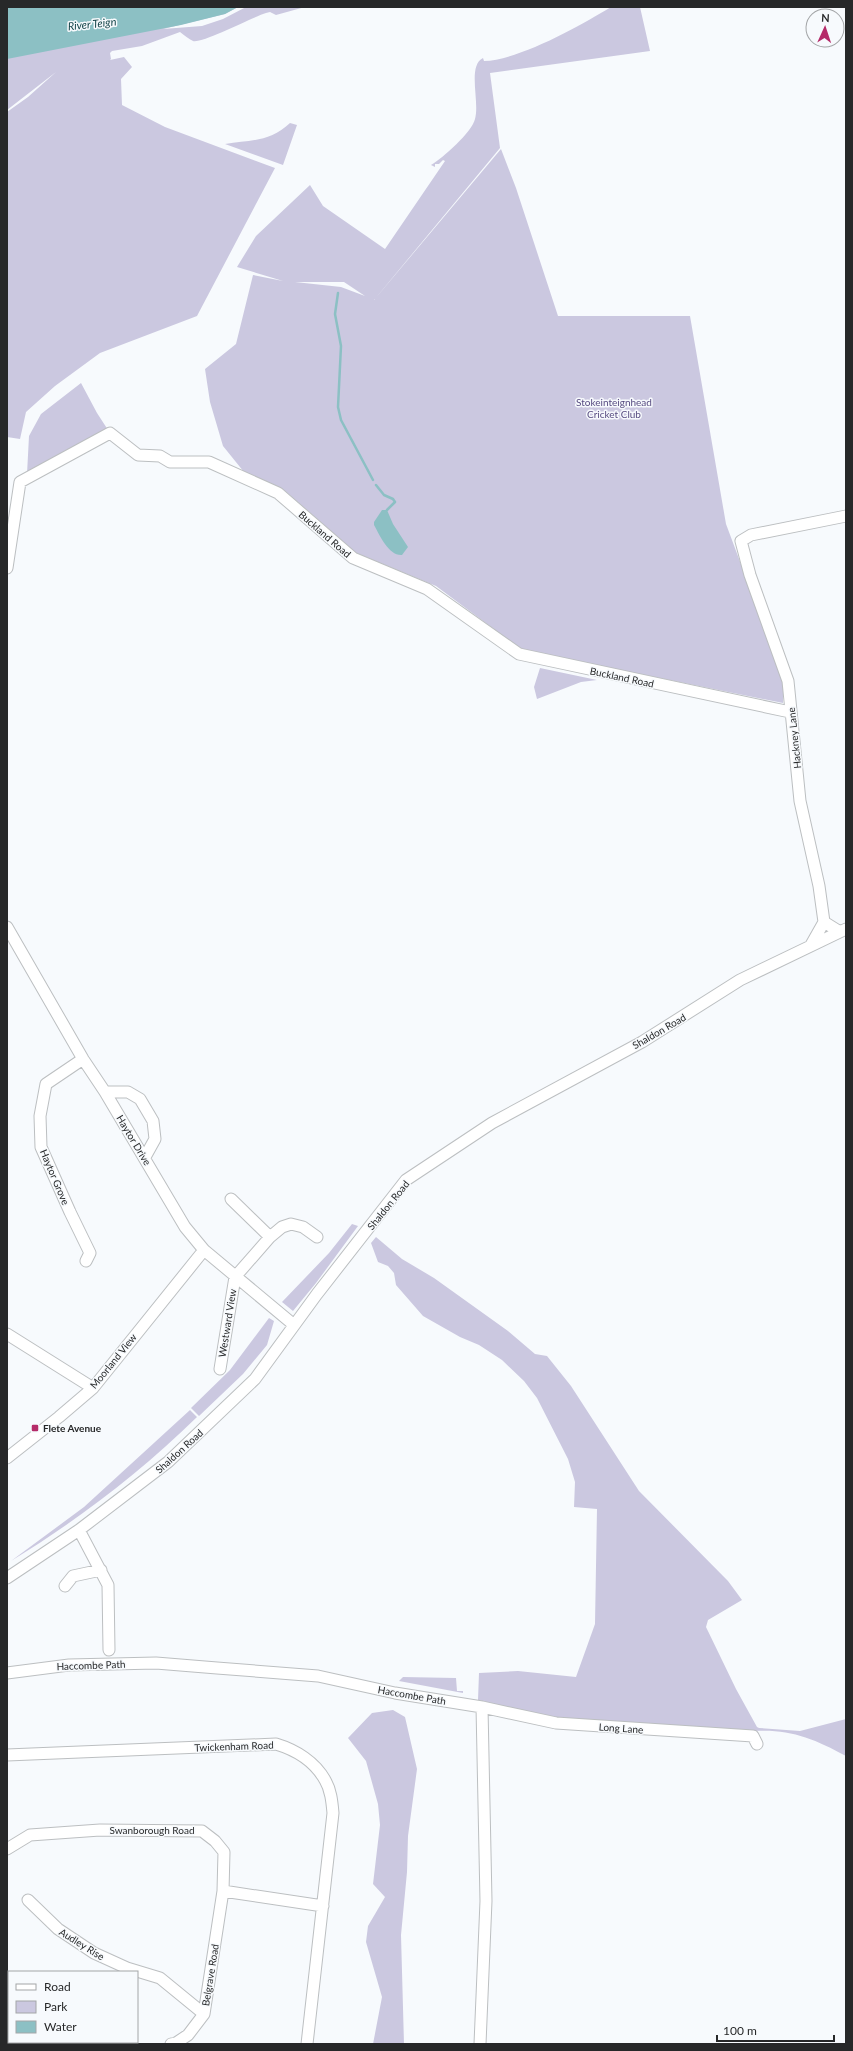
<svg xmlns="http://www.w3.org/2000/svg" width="853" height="2051" viewBox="0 0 853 2051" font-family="Lato,sans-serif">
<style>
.green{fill:#cbc8e0;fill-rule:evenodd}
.water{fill:#8cc0c4}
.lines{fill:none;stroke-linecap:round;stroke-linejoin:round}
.stream{stroke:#8cc0c4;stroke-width:2.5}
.minor-casing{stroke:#bcbfc1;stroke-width:13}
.minor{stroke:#fff;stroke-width:11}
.poi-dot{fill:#b52b69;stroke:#f7fafd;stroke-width:1.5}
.labels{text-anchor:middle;stroke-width:3;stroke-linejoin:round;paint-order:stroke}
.park-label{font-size:10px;fill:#574c81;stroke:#f7fafd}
.street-label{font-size:10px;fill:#272829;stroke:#f7fafd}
.poi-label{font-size:10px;font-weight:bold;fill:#272829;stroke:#f7fafd;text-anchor:start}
.water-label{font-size:11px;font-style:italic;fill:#0c3e42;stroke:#f7fafd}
</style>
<rect width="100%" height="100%" fill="#f7fafd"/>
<path class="green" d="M238 7 225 14 163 29 202 26 223 19 246 7H305L276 15 270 12 266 13C253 17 201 44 193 41 189 39 184 35 180 32L142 46 112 51 110 53 111 59 110 60 124 57 132 67 121 79 122 105 165 127 275 168 197 316 100 353 55 386 26 412 20 439 7 437V112L28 97 56 72 7 110V57Z
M611 7H640L650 51 490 73 500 148 374 300 501 149 516 188 558 316H690L726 524 783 677V703L522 650 436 586 356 553 284 490 244 472 223 446 210 402 205 369 236 344 253 275 283 281 237 267 256 236 310 185 323 206 385 249 445 161 443 160 439 164H435V167L431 165C443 158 472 132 475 119 480 102 467 66 483 58L484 61C519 60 580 26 611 7ZM295 282H344L365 296 341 287Z
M290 123 297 125 283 165 225 144C250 140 270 142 290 123Z
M81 383 97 413 110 433 27 474 29 436 41 414Z
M540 668 597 680 581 682 537 699 534 687Z
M352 1224 358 1226 316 1283 293 1311 282 1302 329 1253Z
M376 1237 402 1259 434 1278 508 1331 535 1354 547 1356 571 1386 639 1491 728 1581 742 1600 708 1620 706 1627 736 1689 757 1727 759 1728 800 1731 846 1719V1756C811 1737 785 1727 744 1732L557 1719 478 1700 479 1673 518 1671 576 1677 595 1624 597 1509 574 1507 575 1482 568 1459 537 1398 524 1381 502 1360 479 1345 460 1337 423 1316 396 1285 394 1273 388 1266 378 1262 371 1243Z
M269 1318 274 1321 267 1345 243 1374 199 1416 191 1408 230 1370Z
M190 1410 197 1417C141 1472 78 1520 11 1561L84 1507Z
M403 1677 456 1678 457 1691H463V1693L399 1681Z
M393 1710 405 1717 417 1769 408 1836 407 1872 401 1935 404 2044H373L382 1997 366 1942 368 1926 385 1897 373 1884 380 1825 378 1804 366 1761 348 1738 372 1713Z"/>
<path class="water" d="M7 7H238L225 14 181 25 7 59Z
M382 510H387L393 524 408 547 402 555C389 556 380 536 374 525V522Z"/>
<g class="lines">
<path class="stream" d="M338 293 335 314 341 346 338 407 341 420 373 480
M376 485 384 495 393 499 395 502 387 510"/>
<defs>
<path id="minor" d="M7 568 20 482 110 433 138 455 160 456 170 462H209L278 493 353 558 427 589 519 654 790 712
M7 927 83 1059 105 1092 185 1227 204 1250 294 1325
M840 932 824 922 819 886 800 801 788 681 750 575 741 541 751 535 846 516
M811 945 824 922
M83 1059 46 1084 40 1116 41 1147 70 1212 90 1253 86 1261
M105 1092H128L140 1099 153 1121 155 1139 145 1157
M231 1199 270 1237
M7 1334 93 1388
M220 1369 235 1277 270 1237 282 1227 291 1224 303 1227 317 1237
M7 1458 59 1417 93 1388 204 1250
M79 1530 108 1585 109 1650
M7 1578 79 1530 168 1462 255 1379 317 1294 406 1180 492 1123 642 1042 740 980 846 929
M65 1586 73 1576 101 1570
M7 1673 69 1665 156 1663 217 1668 318 1676 395 1693 482 1707 556 1723 753 1736 757 1744
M7 1755 276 1744C296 1750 315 1762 325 1780 331 1790 332 1802 333 1813L307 2044
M7 1849 30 1835 100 1830 202 1831 215 1841 224 1852 223 1891 323 1906
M28 1900 58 1929 94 1953 127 1968 160 1978 204 2014
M171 2044 176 2043 188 2035 204 2014 223 1891
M480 2044 486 1901 482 1707"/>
</defs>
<use href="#minor" class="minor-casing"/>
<use href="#minor" class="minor"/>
</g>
<rect class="poi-dot" x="31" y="1424" width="8" height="8" rx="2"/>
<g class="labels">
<g class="park-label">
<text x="614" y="406">Stokeinteignhead<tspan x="614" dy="12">Cricket Club</tspan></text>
</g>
<g class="street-label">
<text transform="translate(325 534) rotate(41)" y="4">Buckland Road</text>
<text transform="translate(622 677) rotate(12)" y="4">Buckland Road</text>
<text transform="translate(794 738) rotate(-96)" y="4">Hackney Lane</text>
<text transform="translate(659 1031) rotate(-30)" y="4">Shaldon Road</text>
<text transform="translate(134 1140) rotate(59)" y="4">Haytor Drive</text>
<text transform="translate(55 1177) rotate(67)" y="4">Haytor Grove</text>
<text transform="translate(388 1205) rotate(-51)" y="4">Shaldon Road</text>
<text transform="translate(227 1323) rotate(-81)" y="4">Westward View</text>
<text transform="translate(113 1361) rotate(-51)" y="4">Moorland View</text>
<text transform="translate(179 1451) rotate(-42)" y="4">Shaldon Road</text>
<text transform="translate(91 1665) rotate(-2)" y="4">Haccombe Path</text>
<text transform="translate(412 1695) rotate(10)" y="4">Haccombe Path</text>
<text transform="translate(621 1728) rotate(4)" y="4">Long Lane</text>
<text transform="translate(234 1746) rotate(-2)" y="4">Twickenham Road</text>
<text x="152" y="1834">Swanborough Road</text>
<text transform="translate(82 1944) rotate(32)" y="4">Audley Rise</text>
<text transform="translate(210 1975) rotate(-81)" y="4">Belgrave Road</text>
</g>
<g class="poi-label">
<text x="43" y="1432">Flete Avenue</text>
</g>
<g class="water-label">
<text transform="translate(92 24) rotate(-6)" y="4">River Teign</text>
</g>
</g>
<rect width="853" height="2051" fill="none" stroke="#272829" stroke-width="16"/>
<rect x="8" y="1971" width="130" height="72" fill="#f7fafd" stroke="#a4a6a8"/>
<rect x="16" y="1984" width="20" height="6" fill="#ffffff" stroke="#a4a6a8"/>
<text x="44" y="1991" font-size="12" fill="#272829">Road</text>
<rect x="16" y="2001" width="20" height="12" fill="#cbc8e0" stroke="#a4a6a8"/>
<text x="44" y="2011" font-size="12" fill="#272829">Park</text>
<rect x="16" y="2021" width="20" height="12" fill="#8cc0c4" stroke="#a4a6a8"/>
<text x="44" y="2031" font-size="12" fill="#272829">Water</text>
<g transform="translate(825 28) rotate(3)"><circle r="19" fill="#f7fafd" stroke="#a4a6a8"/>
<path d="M0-3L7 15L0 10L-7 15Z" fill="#b52b69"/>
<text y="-6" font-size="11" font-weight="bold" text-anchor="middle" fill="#272829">N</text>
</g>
<path d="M717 2035v6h117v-6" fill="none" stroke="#272829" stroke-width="2"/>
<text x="723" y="2035" font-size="12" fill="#272829" stroke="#f7fafd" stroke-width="3" paint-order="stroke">100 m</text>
</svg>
